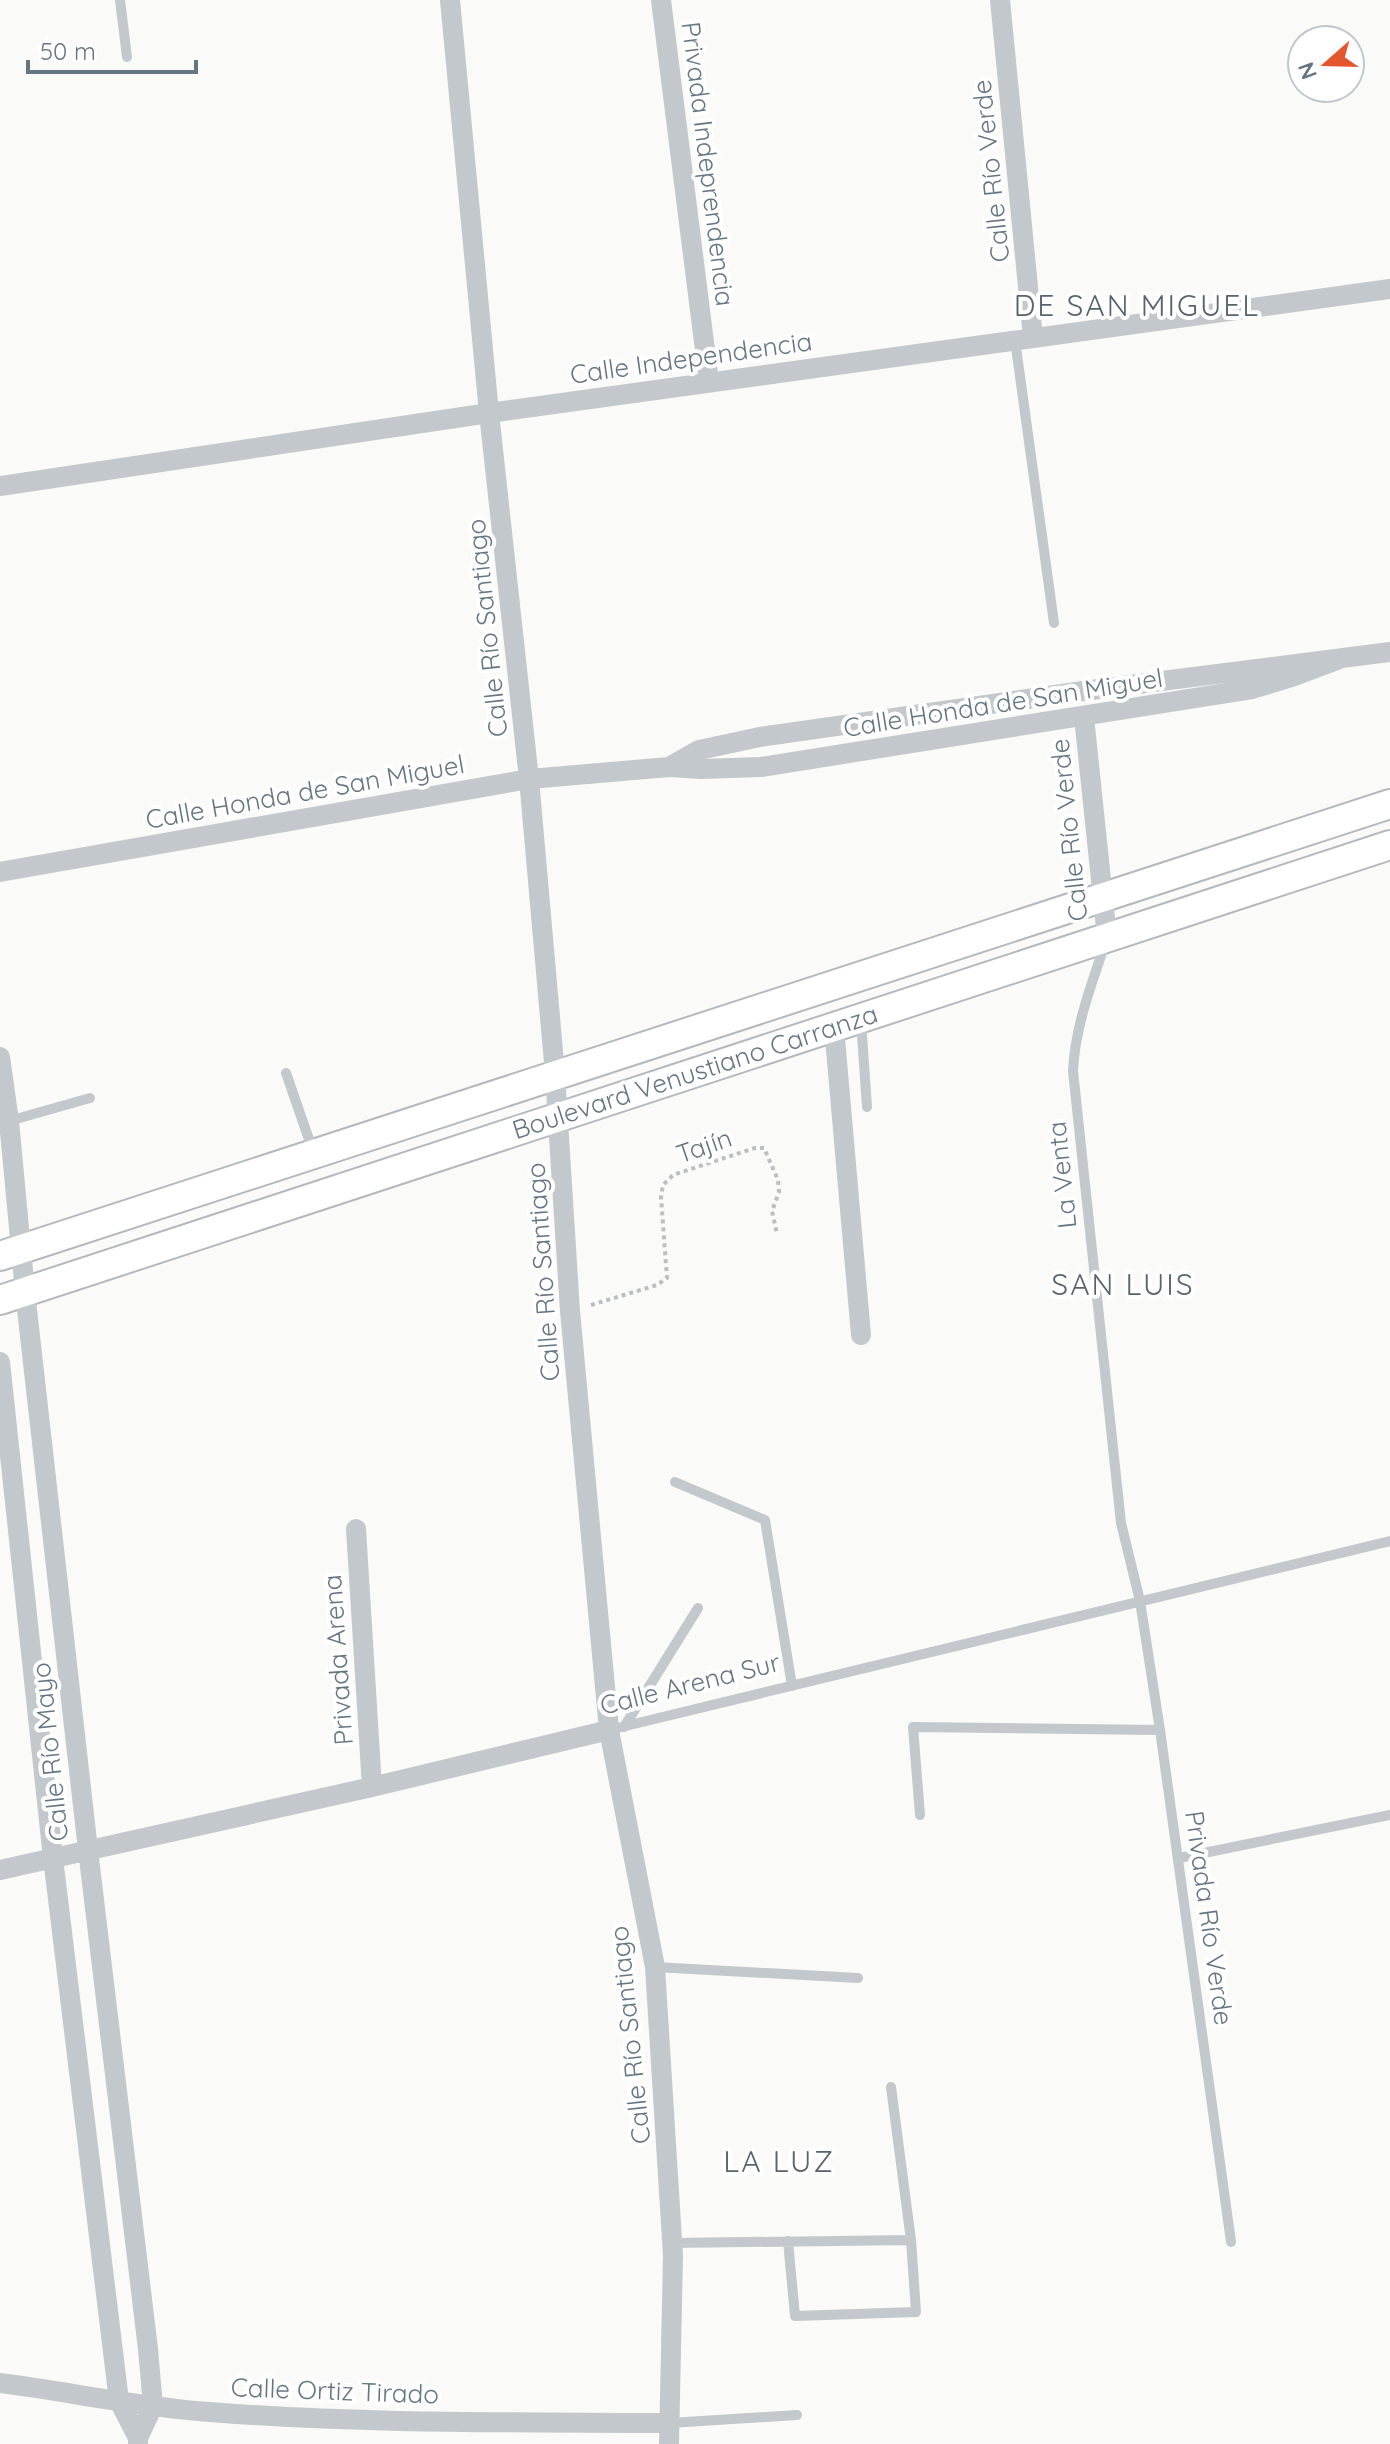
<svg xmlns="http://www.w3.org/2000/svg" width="1390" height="2444" viewBox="0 0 1390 2444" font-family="Quicksand,sans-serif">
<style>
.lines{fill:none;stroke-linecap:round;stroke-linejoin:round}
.secondary-casing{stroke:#b3babf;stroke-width:32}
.path{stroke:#bbbfc2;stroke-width:4;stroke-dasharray:4 4;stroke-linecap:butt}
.lane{stroke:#c3c8cc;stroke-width:10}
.street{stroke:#c3c8cc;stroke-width:20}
.secondary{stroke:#fff;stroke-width:28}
.labels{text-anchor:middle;stroke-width:8;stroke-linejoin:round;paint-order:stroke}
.street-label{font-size:26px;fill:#657683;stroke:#fff}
.quarter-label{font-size:30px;letter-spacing:2px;fill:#57646e;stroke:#fff}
</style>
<rect width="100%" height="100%" fill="#fafaf8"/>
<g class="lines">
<defs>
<path id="secondary" d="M0 1256 1390 804
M0 1300 1390 845"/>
</defs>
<use href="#secondary" class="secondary-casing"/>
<path class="path" d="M591 1305 657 1285 667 1278 661 1197 663 1185 673 1175 755 1148H764L778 1180 779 1192 772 1211 777 1234"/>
<path class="lane" d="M120 0 127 57
M1015 340 1054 623
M1105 944C1091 986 1075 1027 1073 1071L1121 1523 1140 1601 1160 1730 1231 2242
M861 1021 867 1107
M286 1073 313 1151
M9 1121 90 1098
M675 1482 765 1520 792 1686
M624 1727 698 1608
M609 1730 1390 1541
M920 1815 913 1727 1160 1730
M1179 1858 1390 1815
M655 1967 858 1978
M788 2241 795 2316 916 2312 911 2240
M673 2243 911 2240 891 2087
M670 2423 797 2415"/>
<path class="street" d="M450 0 489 413 529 779 555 1074 570 1311 609 1730 655 1967 673 2256 669 2444
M661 0 709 382
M1000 0 1033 338
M0 486 489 413 1390 289
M1084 717 1107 937
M669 767 699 750 760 737 1083 691 1390 652
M0 872 529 779 669 767 701 769 761 767 1252 689 1292 677 1340 659
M834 1027 861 1335
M0 1057 9 1121 25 1292 88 1850 148 2349 153 2406 138 2438V2444
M0 1362 53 1858 119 2401 138 2438
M356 1529 372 1787
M0 1870 372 1787 609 1730
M0 2383C70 2392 139 2407 210 2412 363 2424 517 2422 670 2423"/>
<use href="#secondary" class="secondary"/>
</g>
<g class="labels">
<g class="street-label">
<text transform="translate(708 164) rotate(83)" y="9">Privada Indeprendencia</text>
<text transform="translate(991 171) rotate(-96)" y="9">Calle Río Verde</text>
<text transform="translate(691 358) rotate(-8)" y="9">Calle Independencia</text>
<text transform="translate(487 628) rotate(-96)" y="9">Calle Río Santiago</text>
<text transform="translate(1003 703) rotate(-9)" y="9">Calle Honda de San Miguel</text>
<text transform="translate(305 792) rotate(-10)" y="9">Calle Honda de San Miguel</text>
<text transform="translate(1069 830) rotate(-96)" y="9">Calle Río Verde</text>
<text transform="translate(695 1072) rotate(-18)" y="9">Boulevard Venustiano Carranza</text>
<text transform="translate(704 1146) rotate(-19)" y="9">Tajín</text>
<text transform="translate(1062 1175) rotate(-96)" y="9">La Venta</text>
<text transform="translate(543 1272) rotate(-94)" y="9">Calle Río Santiago</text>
<text transform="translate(338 1660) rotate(-94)" y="9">Privada Arena</text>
<text transform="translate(690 1684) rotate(-14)" y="9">Calle Arena Sur</text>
<text transform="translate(50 1752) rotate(-96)" y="9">Calle Río Mayo</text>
<text transform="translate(1209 1918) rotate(82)" y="9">Privada Río Verde</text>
<text transform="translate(630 2035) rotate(-96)" y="9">Calle Río Santiago</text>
<text transform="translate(335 2391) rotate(2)" y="9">Calle Ortiz Tirado</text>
</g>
<g class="quarter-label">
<text x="1137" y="316">DE SAN MIGUEL</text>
<text x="1123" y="1295">SAN LUIS</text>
<text x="779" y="2172">LA LUZ</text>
</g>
</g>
<g transform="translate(1326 64) rotate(250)"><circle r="38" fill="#ffffff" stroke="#c1c8cd" stroke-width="2"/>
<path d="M0-6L14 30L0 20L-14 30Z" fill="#e4572e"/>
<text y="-12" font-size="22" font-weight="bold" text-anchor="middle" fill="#657683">N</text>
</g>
<path d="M28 60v12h168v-12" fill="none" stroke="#657683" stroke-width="4"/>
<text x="40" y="60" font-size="24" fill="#657683" stroke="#ffffff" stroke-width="6" paint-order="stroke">50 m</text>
</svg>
